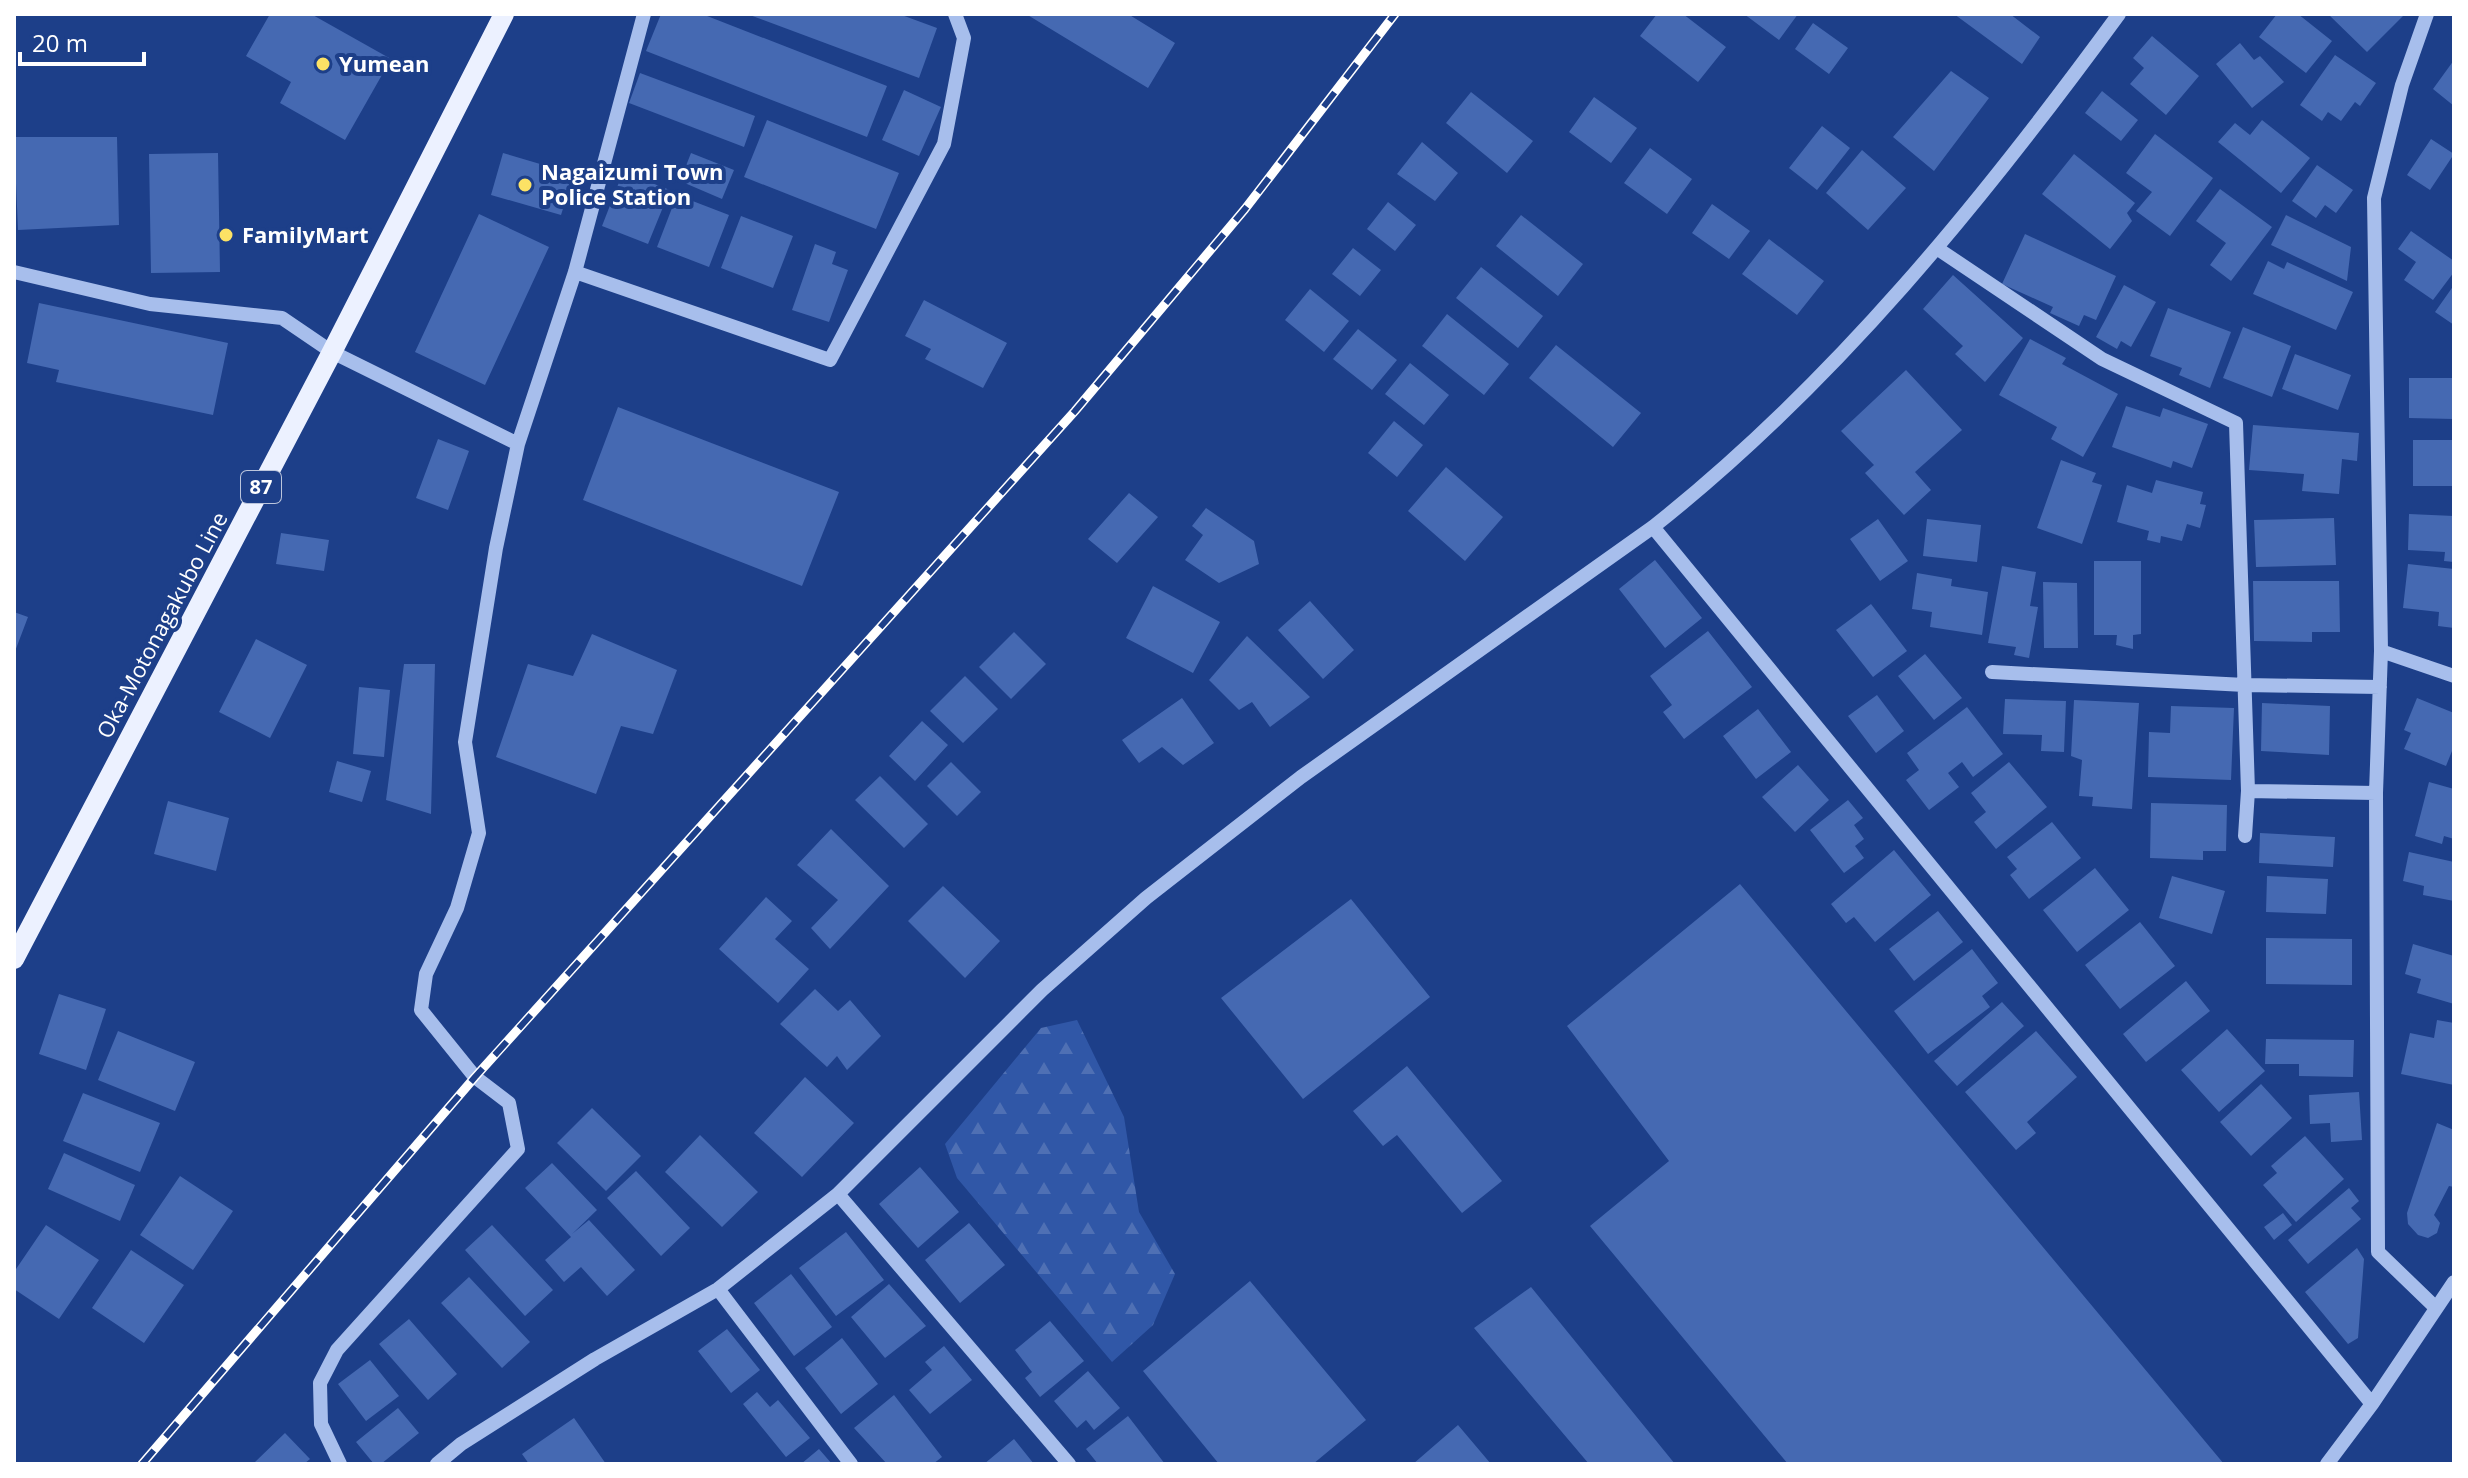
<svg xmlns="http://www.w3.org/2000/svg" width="2468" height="1478" viewBox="0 0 2468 1478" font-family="'Open Sans',sans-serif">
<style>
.forest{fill:url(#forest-firs)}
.building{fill:#4569b2}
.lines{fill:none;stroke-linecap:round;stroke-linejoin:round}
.minor{stroke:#a7beec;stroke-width:14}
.major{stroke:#ecf1ff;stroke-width:20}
.rail-casing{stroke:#fff;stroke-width:9}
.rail{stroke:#1d3f89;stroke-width:6;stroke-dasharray:18;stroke-linecap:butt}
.poi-dot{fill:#fce265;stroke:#1d3f89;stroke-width:3}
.labels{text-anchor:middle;stroke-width:8;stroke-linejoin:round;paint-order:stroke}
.shield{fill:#1d3f89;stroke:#bbc5dc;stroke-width:2}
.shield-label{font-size:20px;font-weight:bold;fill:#fff}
.poi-label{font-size:22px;font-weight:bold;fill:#fff;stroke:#1d3f89;text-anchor:start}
.street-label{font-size:22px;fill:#fff;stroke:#1d3f89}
</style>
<defs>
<pattern id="forest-firs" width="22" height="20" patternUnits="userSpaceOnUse" patternTransform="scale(2)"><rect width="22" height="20" fill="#3057a7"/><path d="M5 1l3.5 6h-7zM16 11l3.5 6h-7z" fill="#4f70b4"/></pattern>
</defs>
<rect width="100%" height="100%" fill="#1d3f89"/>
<path class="forest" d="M1077 1020 1124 1117 1139 1212 1175 1274 1153 1325 1112 1362 957 1178 945 1144 1041 1028Z"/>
<path class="building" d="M270 14H311L391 59 345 140 280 103 291 82 246 56Z
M661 14H702L887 86 867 137 646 51Z
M747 14H899L937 28 919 78Z
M1026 14H1128L1175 43 1148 88Z
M1657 14H1683L1726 47 1698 82 1640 36Z
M1744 14H1798L1779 40Z
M1954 14H2010L2040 37 2022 64Z
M2277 14H2298L2332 41 2306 73 2259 37Z
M2328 14H2405L2367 52Z
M1813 23 1848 48 1829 74 1795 49Z
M2152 36 2199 76 2166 115 2130 84 2144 68 2133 58Z
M2240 43 2254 60 2260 56 2284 82 2252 108 2216 64Z
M2335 55 2376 83 2360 106 2355 102 2341 121 2328 112 2322 121 2300 105Z
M2454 60V106L2433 89Z
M1951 71 1989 98 1934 171 1893 137Z
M640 73 755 116 744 147 629 103Z
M904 90 941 107 919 156 882 140Z
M2102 91 2138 120 2121 141 2085 113Z
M1471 92 1533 141 1507 173 1446 123Z
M1594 97 1637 128 1611 163 1569 132Z
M767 120 899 173 876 229 744 177Z
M2262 120 2310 158 2281 193 2218 142 2235 123 2250 135Z
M1822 126 1850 148 1817 190 1789 168Z
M2155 134 2213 178 2170 236 2136 211 2152 192 2126 173Z
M14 137H117L119 225 18 230Z
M2431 139 2454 154 2430 190 2407 175Z
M1422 142 1458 173 1435 201 1397 174Z
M1650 148 1692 179 1667 214 1624 183Z
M1862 150 1906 188 1868 230 1826 193Z
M218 153 220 272 151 273 149 154Z
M503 153 574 174 561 215 491 195Z
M691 153 734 170 722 199 680 181Z
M2074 154 2135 203 2127 213 2132 221 2110 249 2042 194Z
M2317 165 2353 190 2336 213 2325 205 2316 218 2292 201Z
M623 172 670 190 648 244 602 226Z
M2220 189 2272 227 2231 281 2210 265 2226 243 2196 221Z
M677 195 729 215 709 267 657 247Z
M1388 202 1416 225 1395 251 1367 229Z
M1712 204 1750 231 1729 259 1692 233Z
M479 214 549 247 485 385 415 352Z
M1521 215 1583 264 1558 296 1496 246Z
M2286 215 2351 247 2347 281 2271 245Z
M741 216 793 236 773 288 721 268Z
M2411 231 2454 261V272L2433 300 2404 280 2416 262 2398 249Z
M2025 234 2116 276 2096 320 2084 315 2079 326 2050 313 2053 307 2002 284Z
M1769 239 1824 281 1797 315 1742 274Z
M815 244 836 252 832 264 848 270 829 322 792 310Z
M1353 248 1381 270 1360 296 1332 274Z
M2268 261 2284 269 2287 262 2353 292 2336 330 2253 294Z
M1481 267 1543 316 1518 348 1456 298Z
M1953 275 2023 338 1985 382 1955 354 1963 346 1923 309Z
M2124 285 2156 302 2131 347 2121 341 2117 349 2096 337Z
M2454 285V325L2435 312Z
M1310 289 1349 321 1324 352 1285 320Z
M924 300 1007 343 983 388 925 359 931 349 905 336Z
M39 303 228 343 213 415 56 382 59 370 27 363Z
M2168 308 2231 332 2210 388 2179 375 2182 368 2150 356Z
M1447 314 1509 364 1484 395 1422 346Z
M2243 327 2291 346 2272 397 2223 378Z
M1358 329 1397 360 1372 390 1333 359Z
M2030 339 2066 358 2062 364 2118 394 2083 457 2051 439 2057 427 1999 395Z
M1556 345 1641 413 1613 447 1529 378Z
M2295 354 2351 375 2338 410 2282 389Z
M1410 363 1449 395 1424 425 1385 394Z
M1906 370 1962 430 1915 472 1931 490 1904 515 1865 473 1874 465 1841 431Z
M2409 378H2454V419L2409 418Z
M2126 406 2160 417 2163 408 2208 424 2192 468 2173 461 2171 468 2112 447Z
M618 407 839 492 802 586 583 500Z
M1394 421 1423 445 1397 477 1368 453Z
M2253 425 2359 433 2357 461 2342 459 2339 494 2302 491 2304 474 2249 470Z
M438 439 469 451 448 510 416 498Z
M2413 440H2454V486H2413Z
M2061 460 2096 473 2092 482 2102 485 2082 544 2037 528Z
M1446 467 1503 517 1465 561 1408 511Z
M2156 480 2203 492 2200 504 2206 505 2200 528 2187 524 2182 541 2161 536 2160 543 2147 540 2149 531 2117 522 2127 485 2152 493Z
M1129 493 1158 517 1117 563 1088 539Z
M1206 508 1254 541 1259 564 1219 583 1185 560 1203 535 1192 526Z
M2409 514 2454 516V562L2444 561 2445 552 2408 550Z
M2334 518 2336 565 2256 567 2254 520Z
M1878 519 1908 561 1880 581 1850 539Z
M1927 519 1981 525 1977 562 1923 556Z
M281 533 329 540 324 571 276 564Z
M1655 560 1702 618 1665 648 1619 589Z
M2094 561H2141V634L2133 635V649L2116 645 2117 635H2094Z
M2408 564 2454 569V628L2438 626 2439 612 2403 608Z
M2002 566 2036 572 2030 606 2038 607 2029 658 2014 655 2016 647 1988 643Z
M1917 573 1952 579 1951 586 1988 592 1982 635 1930 627 1932 612 1912 609Z
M2253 581H2339L2340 632H2312V642L2254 641Z
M2043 582 2077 583 2078 648H2044Z
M1153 586 1220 622 1193 673 1126 638Z
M1310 601 1354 650 1323 679 1278 630Z
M1871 604 1907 651 1873 677 1836 630Z
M14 612 28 617 14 654Z
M1708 631 1752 687 1684 739 1663 712 1672 705 1650 676Z
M1014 632 1046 664 1011 699 979 667Z
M592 634 677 670 653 734 621 726 596 794 496 757 528 664 573 676Z
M1247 636 1310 697 1270 727 1252 702 1239 710 1209 680Z
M256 639 307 665 270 738 219 712Z
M1925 654 1962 698 1934 720 1898 676Z
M404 664H435L431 814 386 800Z
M965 676 998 709 963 743 930 711Z
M359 687 390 690 384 757 353 754Z
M1877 695 1904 731 1876 753 1848 716Z
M1182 698 1214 743 1183 765 1162 747 1139 763 1122 740Z
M2417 698 2454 713V752L2452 751 2446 766 2404 749 2411 733 2404 730Z
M2005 699 2066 701 2064 752 2041 751 2042 735 2003 734Z
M2074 700 2139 703 2132 809 2092 806 2093 797 2079 796 2082 760 2071 756Z
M2262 703 2330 706 2329 755 2261 751Z
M2171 706 2234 708 2231 780 2148 777 2149 732 2170 733Z
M1967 707 2003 754 1973 777 1962 762 1948 773 1959 787 1929 810 1906 780 1919 770 1907 753Z
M1758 709 1791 752 1756 779 1723 736Z
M922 721 948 745 915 781 889 756Z
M337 761 371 771 362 802 329 792Z
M951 762 981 792 957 816 927 786Z
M2009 762 2047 807 1996 849 1974 822 1986 812 1971 793Z
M1798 765 1829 800 1795 832 1762 797Z
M880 776 928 824 904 848 855 800Z
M2429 782 2454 789V839L2444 836 2442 844 2415 836Z
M1848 800 1863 818 1854 825 1864 839 1855 846 1864 858 1844 873 1810 830Z
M168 801 229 818 216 871 154 854Z
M2151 803 2227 805 2226 851H2203V860L2150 858Z
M2052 822 2081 858 2029 899 2010 875 2017 869 2007 857Z
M831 829 889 886 830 949 811 928 838 900 797 865Z
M2260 833 2335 837 2333 867 2259 863Z
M1894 850 1931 895 1875 942 1854 917 1846 923 1831 904Z
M2409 852 2454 862V901L2423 895 2424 886 2403 881Z
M2095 868 2129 910 2077 952 2043 910Z
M2172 876 2225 891 2212 934 2159 918Z
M2267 876 2328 879 2326 914 2266 912Z
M1740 884 2224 1464H1788L1590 1226 1669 1161 1567 1026Z
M943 886 1000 941 965 978 908 921Z
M766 897 792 921 775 939 809 969 778 1003 719 949Z
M1351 899 1430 997 1303 1099 1221 998Z
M1938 911 1963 942 1914 981 1889 949Z
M2140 922 2175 966 2120 1009 2085 965Z
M2266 938 2352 939V985L2266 984Z
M2413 944 2454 956V1004L2417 993 2421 979 2405 974Z
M1972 949 1998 983 1982 996 1990 1007 1928 1054 1894 1011Z
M2186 981 2210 1011 2146 1062 2123 1034Z
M815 989 838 1011 850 1000 881 1036 847 1070 837 1056 827 1067 780 1024Z
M59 994 106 1009 86 1070 39 1054Z
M2002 1002 2024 1026 1957 1086 1934 1061Z
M2437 1020 2454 1023V1085L2401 1074 2410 1033 2434 1038Z
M2227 1029 2265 1071 2219 1112 2181 1070Z
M118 1031 195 1062 175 1111 98 1080Z
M2036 1031 2077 1077 2027 1122 2036 1133 2016 1150 1965 1092Z
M2266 1039 2354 1040 2353 1077 2299 1076V1064H2265Z
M1407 1066 1502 1181 1462 1213 1397 1135 1383 1146 1353 1111Z
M805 1077 854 1123 802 1177 754 1133Z
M2261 1084 2292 1118 2251 1156 2220 1122Z
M2359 1092 2362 1140 2331 1142 2330 1123 2310 1124 2309 1095Z
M83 1093 160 1123 140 1172 63 1141Z
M592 1108 641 1156 606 1191 557 1143Z
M2437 1123 2454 1130V1187L2449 1186 2434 1215 2440 1223 2437 1233 2428 1238 2418 1235 2408 1224 2407 1213Z
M700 1135 758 1192 722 1227 665 1172Z
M2305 1136 2344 1179 2296 1222 2263 1185 2277 1173 2271 1166Z
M64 1153 135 1185 120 1221 48 1189Z
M552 1163 597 1210 572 1234 589 1220 635 1270 607 1296 581 1267 564 1282 545 1260 571 1237 525 1188Z
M920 1167 959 1212 918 1248 879 1204Z
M636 1171 690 1228 661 1256 607 1198Z
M180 1176 233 1211 193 1270 140 1235Z
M2349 1188 2359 1201 2351 1208 2361 1219 2308 1264 2288 1240Z
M2283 1213 2292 1225 2274 1240 2264 1227Z
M969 1223 1005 1265 960 1303 925 1260Z
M46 1225 99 1260 59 1319 14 1289V1272Z
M492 1225 553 1290 525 1316 465 1250Z
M846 1232 884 1280 836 1316 799 1268Z
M2357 1248 2364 1259 2358 1338 2348 1344 2305 1292Z
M131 1250 184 1285 144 1343 92 1308Z
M791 1274 832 1327 794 1356 754 1303Z
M469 1277 530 1342 502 1368 441 1303Z
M1250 1281 1366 1420 1313 1464H1219L1143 1371Z
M889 1284 926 1326 885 1358 851 1317Z
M1531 1287 1675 1464H1589L1474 1328Z
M409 1319 457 1374 428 1400 379 1344Z
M1050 1321 1084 1361 1040 1397 1025 1378 1032 1372 1015 1350Z
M727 1329 760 1370 731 1393 698 1351Z
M842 1338 878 1384 841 1414 805 1368Z
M944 1346 972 1380 930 1414 909 1390 932 1370 925 1362Z
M370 1360 399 1396 366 1421 338 1384Z
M1088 1371 1120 1408 1094 1430 1086 1420 1077 1428 1054 1401Z
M757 1392 770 1407 778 1400 810 1438 786 1457 743 1404Z
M894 1395 942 1457 933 1464H887L854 1428Z
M398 1408 419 1433 381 1464H374L356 1442Z
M1128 1416 1165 1464H1098L1086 1449Z
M574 1418 606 1464H529L522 1454Z
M1458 1425 1491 1464H1413Z
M285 1433 310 1459 304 1464H257L255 1462Z
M1014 1439 1034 1464H984Z
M819 1449 832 1464H801Z"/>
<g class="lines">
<path class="minor" d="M2427 14 2402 85 2374 198 2381 651 2376 793 2378 1252 2436 1308
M1938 249 2102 359 2236 423 2248 791 2245 836
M14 272 150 304 282 318 332 352 518 444
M575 272 830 360 944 144 964 38 955 14
M1653 527 2372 1404
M2381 651 2454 676
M1992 672 2245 685 2380 687
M2248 791 2376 793
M838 1194 1069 1464
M718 1289 851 1464
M340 1464 321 1424 320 1383 337 1350 518 1149 509 1103 475 1077 421 1010 426 974 457 908 479 833 465 742 496 548 518 444 575 272 644 14
M437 1464 461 1444 595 1359 718 1289 838 1194 1042 990 1146 898 1301 777 1653 527C1835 383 1983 200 2119 14
M2327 1464 2372 1404 2454 1282"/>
<path class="major" d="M14 959 332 352 504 14"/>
<defs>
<path id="rail" d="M142 1464 475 1077 1075 411 1245 209 1395 14"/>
</defs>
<use href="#rail" class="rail-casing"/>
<use href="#rail" class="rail"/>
</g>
<g class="poi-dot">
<circle cx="323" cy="64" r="8"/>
<circle cx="525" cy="185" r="8"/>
<circle cx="226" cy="235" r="8"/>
</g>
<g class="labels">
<rect class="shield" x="241" y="471" width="40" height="32" rx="6"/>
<g class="shield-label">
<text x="261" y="494">87</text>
</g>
<g class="poi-label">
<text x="339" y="72">Yumean</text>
<text x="541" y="180">Nagaizumi Town<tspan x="541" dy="25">Police Station</tspan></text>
<text x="242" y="243">FamilyMart</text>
</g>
<g class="street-label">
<text transform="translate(162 625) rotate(-62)" y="8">Oka-Motonagakubo Line</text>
</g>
</g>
<rect width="2468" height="1478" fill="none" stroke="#ffffff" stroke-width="32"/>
<path d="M20 52v12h124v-12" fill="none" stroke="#ffffff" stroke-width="4"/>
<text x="32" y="52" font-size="24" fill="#ffffff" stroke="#1d3f89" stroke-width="6" paint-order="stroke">20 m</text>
</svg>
